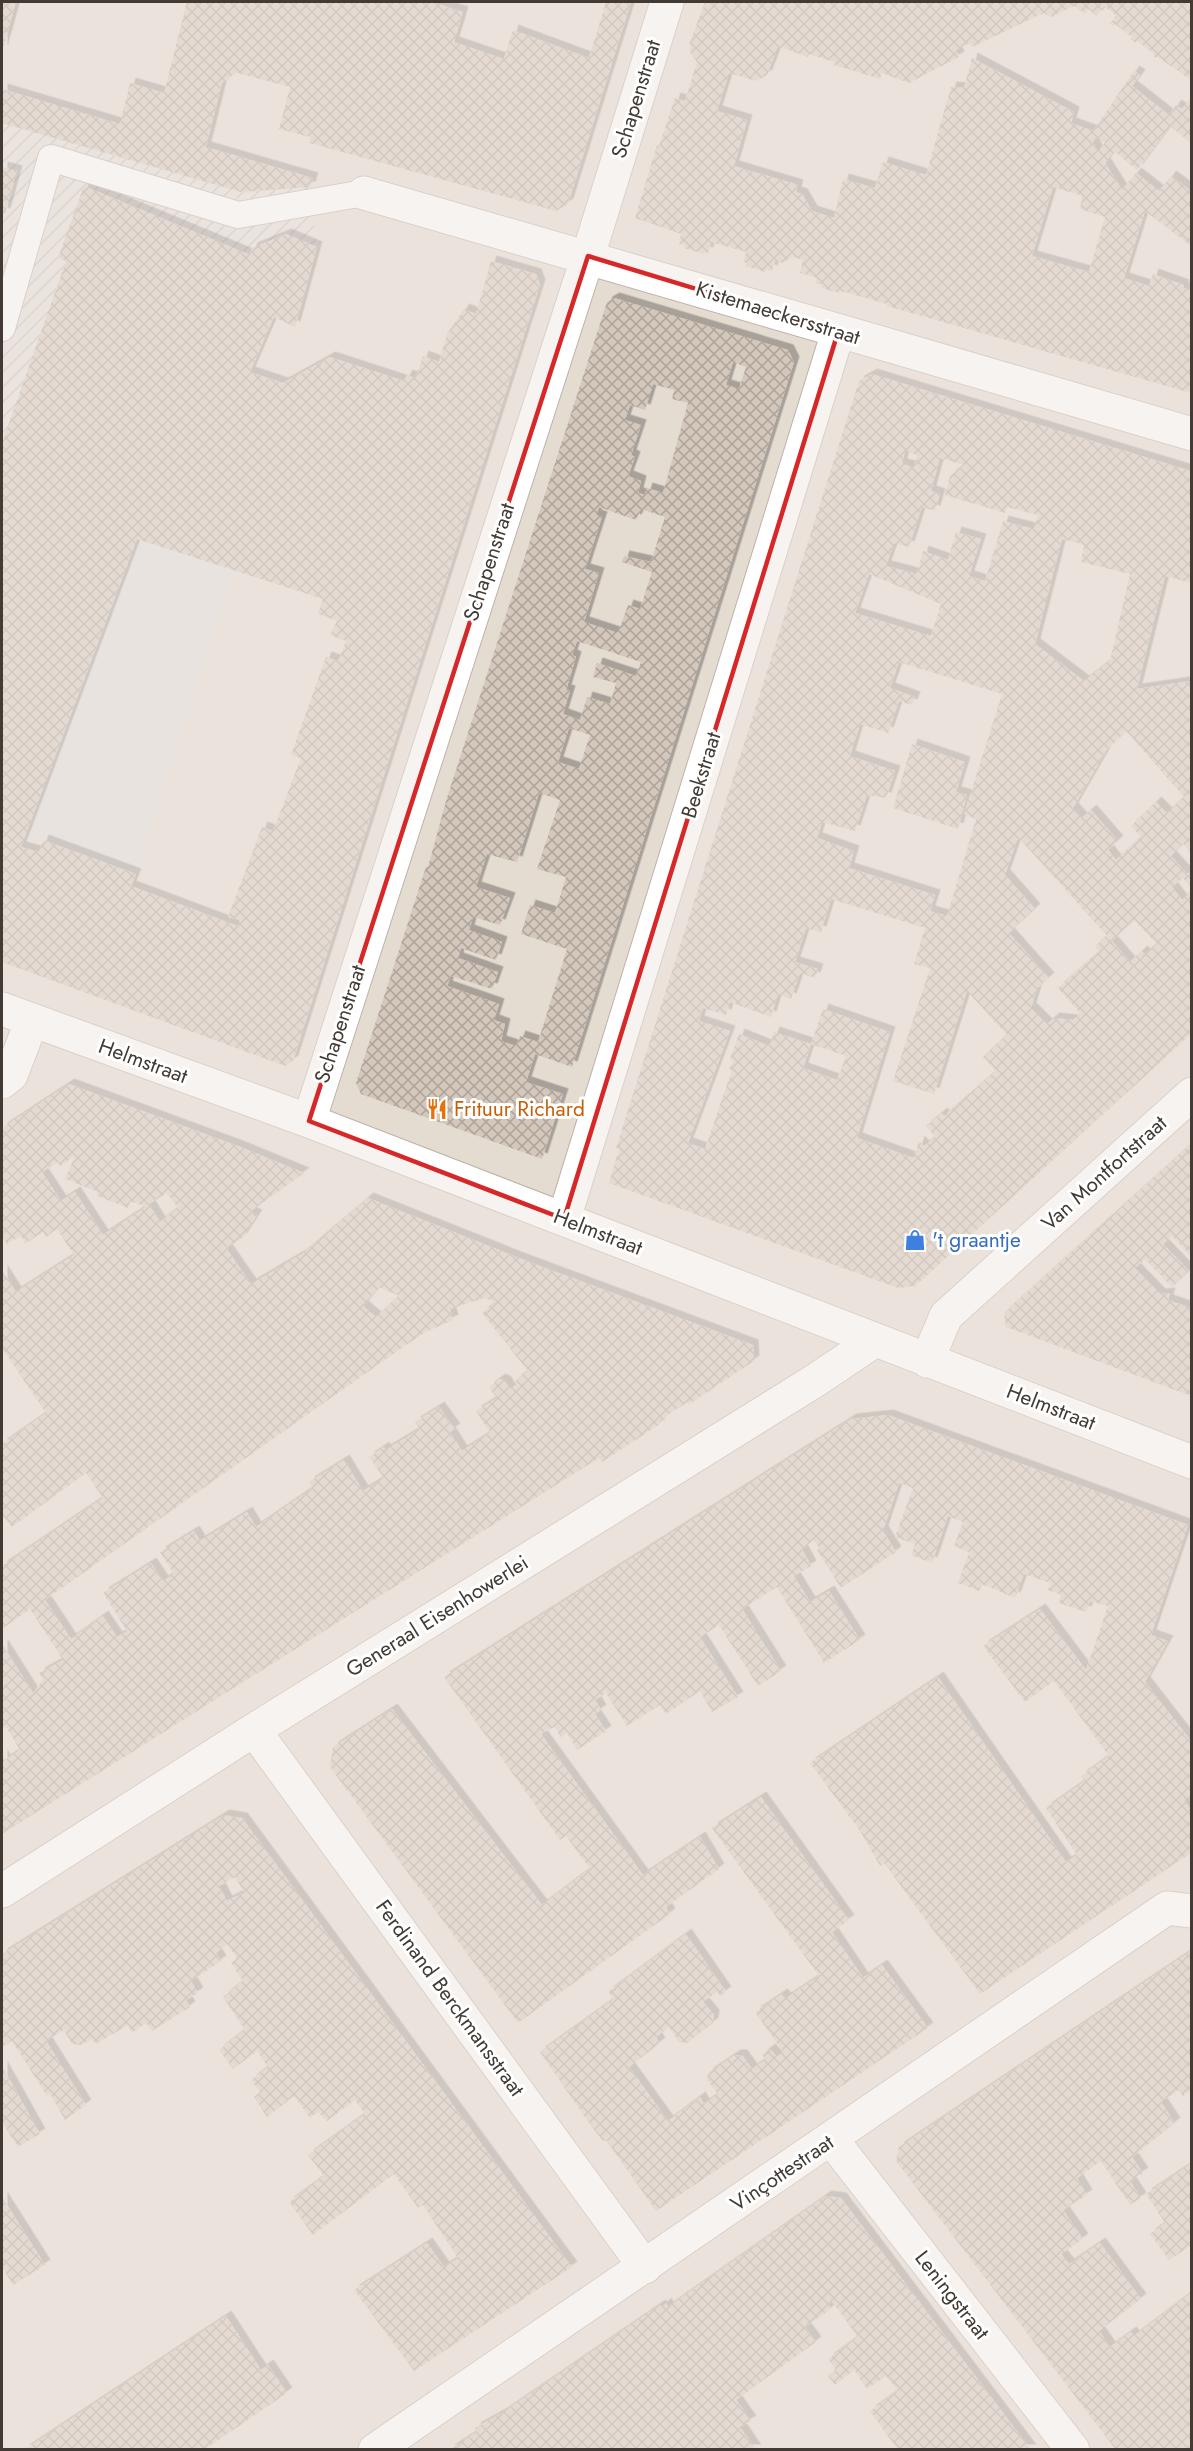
<svg xmlns="http://www.w3.org/2000/svg" width="1193" height="2451" viewBox="0 0 1193 2451" font-family="Jost,sans-serif">
<style>
.residential{fill:#e4dbd1}
.industrial{fill:url(#industrial-furrows)}
.parking{fill:#dedbd8}
.building{fill:url(#building-cross-hatch);fill-rule:evenodd;filter:url(#shadow)}
.lines{fill:none;stroke-linecap:round;stroke-linejoin:round}
.service-casing{stroke:#beb3a9;stroke-width:28}
.minor-casing{stroke:#beb3a9;stroke-width:35}
.service{stroke:#fff;stroke-width:26}
.minor{stroke:#fff;stroke-width:33}
.marked{fill:none;stroke:#d62828;stroke-width:4.5;stroke-linejoin:round}
.labels{text-anchor:middle;stroke-width:6;stroke-linejoin:round;paint-order:stroke}
.street-label{font-size:21px;fill:#423a33;stroke:#fff}
.food-label{font-size:21px;fill:#c56008;stroke:#fff;text-anchor:start}
.shop-label{font-size:21px;fill:#366cbe;stroke:#fff;text-anchor:start}
</style>
<defs>
<pattern id="industrial-furrows" width="10" height="10" patternUnits="userSpaceOnUse" patternTransform="scale(1.5)"><rect width="10" height="10" fill="#e2dcd8"/><path d="M-1 1l2-2M0 10L10 0M9 11l2-2" fill="none" stroke="#c3beba"/></pattern>
<pattern id="building-cross-hatch" width="8" height="8" patternUnits="userSpaceOnUse" patternTransform="scale(1.5)"><rect width="8" height="8" fill="#d4c7bb"/><path d="M0 0l8 8M0 8l8-8" fill="none" stroke="#aea399"/></pattern>
<filter id="shadow"><feDropShadow dx="5.5" dy="-5.5" stdDeviation="0" flood-color="#0004"/></filter>
</defs>
<rect width="100%" height="100%" fill="#f0eae3"/>
<path class="residential" d="M2 2H1191V2449H2Z"/>
<path class="industrial" d="M2 89 313 178 310 187 317 247 295 327 229 296 109 279 2 566Z"/>
<path class="parking" d="M137 539 235 571 136 874 26 834Z"/>
<path class="building" d="M2 2H16L2 52Z
M187 2H432L463 12 454 42 504 59 513 30 589 58 606 2H631L568 204 556 211 310 143V137L279 129 290 87 234 72 230 78 222 83 206 147 313 178 310 187 241 192 2 123V89L120 124 130 83 164 93Z
M705 2H1191V80L1158 57 1157 58 1153 56 1154 54 1137 41 1136 43 1131 39 1132 37 1115 24 1113 26 1109 23 1118 17 1104 6 1097 16 1088 9 1085 14 1074 6 1051 17 1044 13 972 47 970 43 956 50 959 57 909 83 882 73 880 79 864 74 834 65V62L809 54 808 57 778 46 767 75 756 81 729 73 717 111 747 120 734 166 798 185 796 192 802 194 812 211 834 218 843 179 875 188 883 162 926 175 951 87 964 88 972 58 1074 112 1071 123 1093 131 1134 71 1140 75 1132 86 1169 115 1176 105 1182 109 1191 97V143L1170 126 1137 170 1114 151 1105 163 1122 190 1136 173 1159 191 1171 176 1191 191V246L1145 211 1124 278 1149 286 1153 274 1184 285 1183 288 1191 290V393L887 306V304L841 291 840 293 821 288 822 284H815L817 278 800 273 803 260 793 257 782 263 775 261 772 271 766 269 765 272 746 266V263L743 262 746 252 711 242 708 253 704 252V254L684 248 685 245 679 244 681 234 635 218 657 145 659 146 675 98 685 101 697 62 690 52 691 46 689 45ZM1096 137 1105 143 1098 152 1093 142ZM1053 187 1082 196 1080 209 1105 217 1089 272 1032 256Z
M2 167 17 171 5 214 2 213Z
M84 186 250 255 252 248 286 234 317 247 295 327 274 317 250 372 283 383 330 357 404 381 407 375 416 378 423 356 439 362 447 334 464 309 476 314 491 261 536 274 540 285 293 1061 285 1066 2 962V443L66 261 58 258ZM137 539 323 599 318 614 337 621 330 635 346 641 338 661 326 657 291 755 301 758 273 831 262 827 228 917 240 920 238 926 131 886 136 874 43 840 39 852 21 847Z
M614 298 788 350 794 362 572 1067 535 1054 526 1082 563 1094 542 1159 361 1094 356 1083 426 867H428L446 801 607 302ZM733 362 746 367 739 389 726 385ZM653 384 674 390 672 399 688 403 663 493 647 488 645 495 638 493 641 481 628 476 635 457 631 455 641 425 625 420 630 405 645 410ZM599 507 636 520 641 509 665 517 651 562 624 556 622 562 652 572 640 609 628 605 618 633 584 622 599 573 585 569 602 517 596 515ZM577 641 641 662 636 676 597 663 593 677 616 683 610 704 587 697 580 720 563 714 570 691 566 690 576 657 572 655ZM569 728 590 735 579 769 558 762ZM539 793 560 800 537 869 566 877 555 913 530 905 521 934 567 949 538 1042 520 1036 516 1046 501 1041 505 1024 494 1020 499 1004 447 986 451 976 492 989 498 972 458 958 461 948 496 960 502 942 469 930 473 917 500 925 510 898 476 887 487 854 517 862Z
M872 374 1191 471V583L1165 576 1137 689 1191 681V853L1183 844 1171 856 1188 875 1191 872V888L1183 878 1172 887 1182 900 1191 892V1034L915 1286 898 1288 609 1183 619 1149 616 1148 859 381ZM905 451 917 455 914 467 902 464ZM940 458 964 465 950 476 945 495 1005 513 1007 507 1038 515 1034 529 1003 521 985 581 969 576 981 539 956 532 948 560 923 551 917 574 886 566 894 543 909 547 922 507 935 511 940 494 931 491ZM1062 539 1084 545 1081 562 1130 574 1110 661 1084 681 1035 644ZM869 574 941 604 931 636 855 613ZM899 662 1002 694 964 814 976 819 947 916 930 911 935 895 849 868 854 851 817 838 822 822 855 831 867 795 886 798 895 771 850 756 860 724 888 733 899 701 912 705 915 697 890 688ZM1126 731 1184 797 1167 813 1156 802 1131 826 1141 837 1116 860 1108 850 1118 841 1091 810 1082 818 1073 808 1106 751ZM1018 837 1107 936 1095 946 1100 951 1058 988 1080 1013 1073 1020 1054 1018 1047 1024 1031 1008 1037 988 1049 978 1009 933 1035 909 1005 875ZM831 899 925 928 914 964 930 968 893 1081 934 1094 967 991 1007 1035 983 1057 996 1071 944 1116 942 1113 926 1126 935 1137 924 1146 919 1141 914 1158 857 1138 890 1032 823 1009 811 1044 846 1056 837 1080 803 1068 811 1044 774 1032 769 1046 739 1034 730 1059 733 1061 729 1069 732 1070 705 1149 688 1143 730 1031 699 1021 703 1008 726 1015 730 1002 771 1017 778 994 791 999 800 973 815 978 818 969 795 962 806 928 821 932ZM1134 920 1157 944 1145 954 1142 951 1130 962 1112 941Z
M912 744 965 762 956 792 967 795 958 829 893 808Z
M69 1084 238 1146 304 1173 250 1212 257 1215 242 1238 226 1248 251 1284 302 1254 368 1198 516 1257 753 1345 754 1361 688 1405V1402L675 1410 658 1422 660 1424 602 1462 599 1458 2 1834V1754L5 1760 20 1750 6 1727 2 1729V1686L5 1684 2 1678V1644L33 1693 43 1680 39 1673 63 1660 30 1609 2 1629V1566L103 1498 86 1473 12 1527 2 1515V1444L46 1413 2 1348V1270L16 1292 74 1255 57 1229 46 1237 43 1232 25 1244 21 1236 7 1244 2 1236V1128ZM75 1156 65 1179 98 1192 97 1196 128 1208 131 1201 146 1207 103 1235 75 1192 61 1201 42 1172 58 1162 60 1166ZM167 1193 178 1208 160 1222 149 1204ZM379 1287 399 1296 376 1317 363 1306ZM484 1298 496 1302 482 1313 528 1371 516 1380V1385L510 1389 505 1381 500 1379 489 1387 497 1398 476 1411 490 1433 462 1451 450 1432 455 1429 439 1407 415 1422 420 1429 385 1450 384 1447 369 1457 384 1478 363 1491 344 1460 309 1482 313 1488 256 1527 247 1512 200 1541 194 1531 160 1552 174 1574 163 1581 151 1563 103 1593 127 1631 117 1637 103 1616 71 1639 45 1600 406 1345 426 1332 453 1320 450 1309Z
M1191 1144V1257L1172 1236 1163 1244 1189 1271 1172 1287 1145 1259 1135 1268 1160 1294 1170 1293 1168 1300 1191 1308V1396L1006 1327 1004 1313Z
M888 1415 1188 1525 1151 1635 1168 1641 1145 1682 1191 1741V1795L1184 1800 1191 1810V1853L980 1994 884 1863 880 1866 860 1831 810 1763 938 1677 1066 1862 1077 1855 1046 1808 1085 1781 1081 1776 1109 1756 1054 1681 1025 1702 983 1646 1040 1609 1086 1670 1108 1606 1090 1601 1086 1612 1059 1603 1061 1595 1048 1590 1050 1583 1024 1574 1015 1598 982 1584 979 1591 958 1583 969 1552 954 1546 963 1522 948 1516 932 1563 911 1555 915 1544 895 1537 913 1488 899 1483 883 1531 896 1552 841 1588 817 1550 819 1548 814 1540 802 1549 811 1566 794 1576 810 1602 829 1591 860 1640 824 1663 777 1587 742 1609 781 1671 758 1686 719 1625 700 1637 738 1697 712 1712 700 1691 666 1714 660 1705 627 1726 606 1693 595 1700 601 1710 595 1714 606 1731 577 1750 567 1733 561 1737 554 1727 541 1734 643 1875 700 1837 719 1869 666 1907 670 1914 518 2023 330 1767 333 1747 392 1709 542 1905 590 1869 566 1836 560 1840 444 1677 851 1419Z
M761 1797 849 1920 832 1932 863 1978 882 1965 928 2028 656 2211 606 2140 603 2141 589 2123 540 2052 614 1999 608 1992 686 1934 726 1992 720 1996 717 1992 703 2002 714 2015 713 2023 687 2043 679 2042 669 2027 656 2037 660 2043 629 2067 668 2121 700 2097 704 2104 718 2094 707 2080 708 2073 735 2055H742L752 2069 766 2059 762 2055 770 2049 777 2057 783 2052 755 2012 782 1994 786 1998 819 1976 712 1828Z
M224 1815 242 1818 572 2267 414 2371 354 2290 427 2243 444 2267 458 2258 423 2205 418 2208 394 2174 313 2235 289 2202 324 2176 308 2155 365 2114 355 2100 327 2121 318 2112 310 2118 294 2096 267 2117 254 2097 260 2092 251 2080 268 2067 257 2051 233 2069 219 2050 245 2030 223 1997 243 1981 231 1963 237 1958 227 1944 216 1953 221 1961 191 1981 198 1993 186 2000 190 2007 152 2031 146 2023 132 2033 128 2025 96 2044 92 2039 81 2045 72 2044 64 2030 46 2041 86 2105 65 2120 50 2094 47 2096 12 2041 2 2047V1954ZM235 1877 244 1892 227 1901 219 1886Z
M1191 1951V2090L1183 2096 1179 2090 1161 2102 1175 2123 1132 2157 1143 2173 1130 2181 1141 2198 1130 2205 1101 2161 1077 2178 1087 2195 1063 2210 1083 2239 1061 2254 1069 2264 1100 2243 1141 2299 1099 2331 1110 2347 1131 2332 1134 2336 1191 2293V2450H1116L896 2161 899 2147Z
M2 2066 40 2134 18 2147 2 2122Z
M1191 2164V2249L1190 2246 1169 2260 1150 2234 1165 2223 1146 2194Z
M826 2196 841 2198 1031 2450H898L870 2411 898 2391 886 2376 867 2389 854 2370 835 2385 828 2376 836 2370 828 2359 858 2337 831 2300 828 2311 805 2327 816 2342 736 2400 751 2421 740 2427 756 2450H449L477 2432 475 2428 502 2413 660 2305 662 2307 666 2303 668 2307Z
M2 2197 45 2265 13 2285 2 2267Z
M226 2316 261 2370 268 2365 287 2393 204 2450H24Z"/>
<g class="lines">
<defs>
<path id="service" d="M2 328 51 158 238 215 364 193"/>
<path id="minor" d="M364 193C640 271 916 354 1192 434
M2 1009 309 1121 1192 1462
M2 1082 11 1075 32 1020
M309 1121 588 256 667 2
M564 1219 838 332
M927 1361 946 1316 1192 1094
M254 1730 645 2267
M2 1891 254 1730 816 1380 874 1341
M832 2140 1073 2450
M375 2450 1167 1908 1192 1911"/>
</defs>
<use href="#service" class="service-casing"/>
<use href="#minor" class="minor-casing"/>
<use href="#service" class="service"/>
<use href="#minor" class="minor"/>
</g>
<path d="M0 0H1193V2451H0ZM588 256 838 332 564 1219 309 1121Z" fill="#f0eae3" fill-opacity=".55" fill-rule="evenodd"/>
<path class="marked" d="M588 256 838 332 564 1219 309 1121Z"/>
<defs>
<symbol id="restaurant-bare" viewBox="-9 -9 18 18"><path d="M-5-6h1v4h1v-4h1v4h1v-4h1v5L-1.5 .5V6h-2V.5L-5-1ZM5-6V6H3V1.5H1.5Q1.5-4 5-6Z" fill="#e8710a" stroke="#fff" stroke-width="2.5" paint-order="stroke"/></symbol>
<symbol id="shop-bare" viewBox="-9 -9 18 18"><path d="M-5-2.5h2.3a2.7 3.5 0 0 1 5.4 0H5L5.5 6h-11ZM-1.5-2.5h3a1.5 2.3 0 0 0-3 0Z" fill="#3f7fe0" stroke="#fff" stroke-width="2.5" paint-order="stroke"/></symbol>
</defs>
<g fill-rule="evenodd">
<use href="#restaurant-bare" x="422" y="1094" width="30" height="30"/>
<use href="#shop-bare" x="900" y="1225" width="30" height="30"/>
</g>
<g class="labels">
<g class="street-label">
<text transform="translate(636 99) rotate(-73)" y="7">Schapenstraat</text>
<text transform="translate(778 313) rotate(17)" y="7">Kistemaeckersstraat</text>
<text transform="translate(489 562) rotate(-72)" y="7">Schapenstraat</text>
<text transform="translate(701 775) rotate(-73)" y="7">Beekstraat</text>
<text transform="translate(340 1024) rotate(-72)" y="7">Schapenstraat</text>
<text transform="translate(143 1061) rotate(20)" y="7">Helmstraat</text>
<text transform="translate(1104 1173) rotate(-42)" y="7">Van Montfortstraat</text>
<text transform="translate(598 1232) rotate(21)" y="7">Helmstraat</text>
<text transform="translate(1051 1407) rotate(21)" y="7">Helmstraat</text>
<text transform="translate(437 1616) rotate(-32)" y="7">Generaal Eisenhowerlei</text>
<text transform="translate(450 1998) rotate(54)" y="7">Ferdinand Berckmansstraat</text>
<text transform="translate(782 2173) rotate(-34)" y="7">Vinçottestraat</text>
<text transform="translate(952 2295) rotate(52)" y="7">Leningstraat</text>
</g>
<g class="food-label">
<text x="454" y="1116">Frituur Richard</text>
</g>
<g class="shop-label">
<text x="932" y="1247">'t graantje</text>
</g>
</g>
<rect width="1193" height="2451" fill="none" stroke="#423a33" stroke-width="6"/>
</svg>
